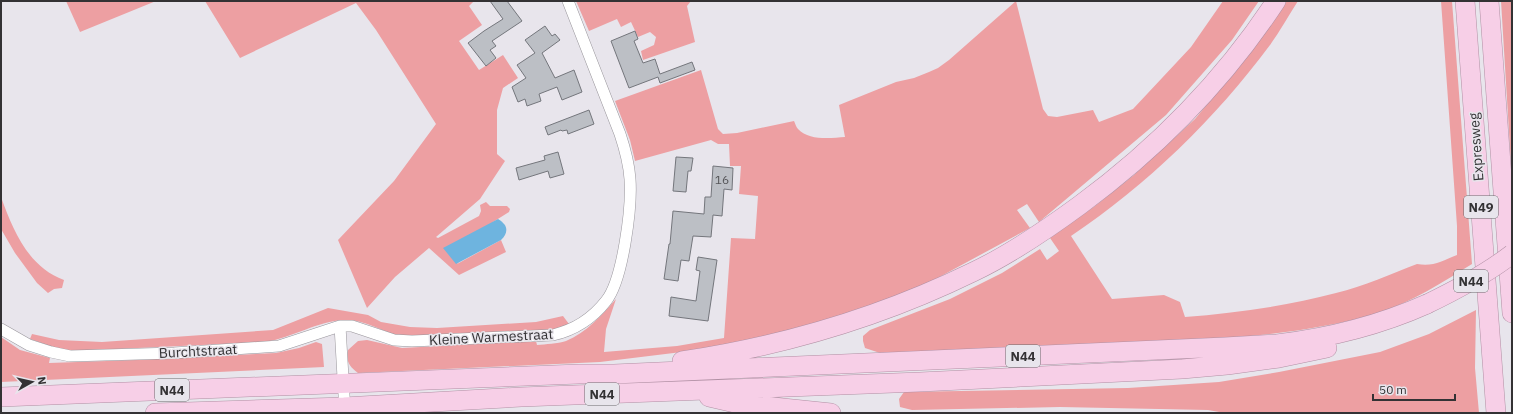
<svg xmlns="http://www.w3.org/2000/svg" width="1513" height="414" viewBox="0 0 1513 414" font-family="'IBM Plex Sans',sans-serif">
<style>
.green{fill:#ed9fa2}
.water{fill:#6eb4df}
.building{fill:#bcbfc5;stroke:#74767c}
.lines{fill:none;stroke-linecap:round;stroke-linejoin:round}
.minor-casing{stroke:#99969c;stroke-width:12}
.trunk-casing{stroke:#b190a4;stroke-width:20}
.minor{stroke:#fff;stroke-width:11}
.trunk{stroke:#f7cfe7;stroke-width:19}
.trunk-bridge-casing{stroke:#b190a4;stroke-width:20;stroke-linecap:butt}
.trunk-bridge{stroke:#f7cfe7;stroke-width:19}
.labels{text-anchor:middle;stroke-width:3;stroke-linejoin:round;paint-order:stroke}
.number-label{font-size:12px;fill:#555558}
.shield{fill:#e8e5ec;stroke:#69686b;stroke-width:1}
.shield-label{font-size:13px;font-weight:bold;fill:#333234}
.street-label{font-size:14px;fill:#333234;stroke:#e8e5ec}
</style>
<rect width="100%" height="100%" fill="#e8e5ec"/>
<path class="green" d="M66 1H156L80 32Z
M205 1H474L469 6 482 25 459 41 479 70 503 55 518 78 503 88 497 110V154L505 161 480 199 436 237 438 238 479 216 481 211 480 205 486 202 490 206H507L510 209 509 212 493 222 457 264 501 240 506 252 459 275 429 248 395 277 367 308 338 240 394 181 436 124 376 30 356 3 240 58Z
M576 1H691L687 6 695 42 643 60 641 51 654 45 656 37 650 32 638 37 631 22 621 27 617 19 589 31Z
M1016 1 1043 109 1048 116 1057 117 1093 110 1099 122 1133 109 1191 47 1223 1H1259L1232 40 1166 115 1039 222 1027 204 1017 210 1030 228 932 281 869 307 780 335 690 351 600 362 358 373C349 366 346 362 348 350L358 341 367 340 402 348 536 341 537 345C546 344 557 344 566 341 586 333 602 315 616 299L606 329 604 352 677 346 724 338 731 238 755 239 758 196 739 194 741 166H730L729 144H718L711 140 635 161 630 140 615 101 701 70 718 129 723 134 737 133 794 121C795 123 796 127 798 129 809 141 831 138 845 137L839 105 896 82 914 78 929 72 938 68 949 60Z
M1287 1H1298C1289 15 1280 31 1270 45 1215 119 1147 185 1071 236L1112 299 1164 295 1180 302 1185 317C1236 313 1287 306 1336 293 1364 286 1391 274 1417 264 1433 267 1442 261 1457 255V226L1441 1H1452L1472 264C1443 282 1412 302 1378 313 1301 336 1219 339 1139 342 1068 346 998 349 927 352L880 353 865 348 863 341V336L870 330 950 299 1002 273 1040 249 1047 260 1059 251 1050 238 1095 206 1134 175 1195 119 1239 66Z
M1501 1H1512V181Z
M1 197C13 230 28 267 64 280L62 288 54 289 48 293 37 283 15 253 1 229Z
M328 308 368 315 381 322 410 327 437 328 536 322 563 316 569 324 555 331 401 336C382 332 364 319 345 320 317 321 292 338 265 342L73 351 53 347 30 339 32 334 59 340 102 342 273 330Z
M1476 310 1475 368 1479 413H1225L1208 410 1060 407 912 410 900 407 899 399 904 392 1128 388 1219 382 1279 372 1380 352 1429 334Z
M1 337 20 350 50 358 49 363 136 360 276 353 299 348 316 342 322 344 324 367 1 382Z"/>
<path class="water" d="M498 219C508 225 509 232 501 240L456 264 443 248Z"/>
<path class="building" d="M490 1H507L522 21 492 41 496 46 490 50 496 58 486 66 468 43 484 31 503 19Z
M545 26 552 36 555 34 560 40 542 53 555 78 574 70 582 92 562 100 557 87 539 94 541 101 527 106 525 99 518 102 512 87 526 78 517 65 535 53 525 40Z
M635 31 638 39 634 41 643 63 655 59 660 74 692 62 695 70 660 83 658 77 629 88 611 41Z
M589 110 594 124 568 134 567 130 562 131 561 130 548 135 545 127Z
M558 152 564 174 550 178 548 171 519 180 516 168 545 160 544 156Z
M676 157 693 158 691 171H688L686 192 673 191Z
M713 166 733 168 732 190 724 189 722 216 713 215 711 237 693 236 689 261 681 260 678 281 664 279 669 244H670L673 211 704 214 705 197H711Z
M698 257 717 260 708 321 669 316 671 297 696 301 700 271 696 270Z"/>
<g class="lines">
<defs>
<path id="minor" d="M340 326H352L394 340 412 341 553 335C574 330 592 319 606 301 623 280 632 207 630 179 629 164 625 149 620 134L568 1
M1 329 29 345 51 352 70 356 174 353 279 346 340 326 345 412"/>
<path id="trunk" d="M1465 1 1496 413
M1489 1 1512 313
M682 361C782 346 881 317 973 272 1011 254 1046 230 1080 205 1156 149 1224 80 1276 1
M1 397 579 374H614L1225 347C1242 346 1260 345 1277 344 1328 338 1380 325 1427 304
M709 397 735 403 831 413
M155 413 344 407 521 397 920 382 1182 369 1227 365 1279 358 1327 348"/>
</defs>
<use href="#minor" class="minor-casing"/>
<use href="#trunk" class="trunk-casing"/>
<use href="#minor" class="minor"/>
<use href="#trunk" class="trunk"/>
<defs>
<path id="trunk-bridge" d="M1427 304C1456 290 1486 274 1512 254"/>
</defs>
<use href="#trunk-bridge" class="trunk-bridge-casing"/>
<use href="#trunk-bridge" class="trunk-bridge"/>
</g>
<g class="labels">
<g class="number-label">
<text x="722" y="184">16</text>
</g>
<g class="shield">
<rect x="1464" y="196" width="34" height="22" rx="3"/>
<rect x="1454" y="270" width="34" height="22" rx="3"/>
<rect x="1006" y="345" width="34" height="22" rx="3"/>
<rect x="155" y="379" width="34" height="22" rx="3"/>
<rect x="585" y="383" width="34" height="22" rx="3"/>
</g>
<g class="shield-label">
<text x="1481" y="212">N49</text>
<text x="1471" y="286">N44</text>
<text x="1023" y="361">N44</text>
<text x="172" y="395">N44</text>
<text x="602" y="399">N44</text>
</g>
<g class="street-label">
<text transform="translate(1476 147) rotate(-94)" y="5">Expresweg</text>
<text transform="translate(491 337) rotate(-3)" y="5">Kleine Warmestraat</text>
<text transform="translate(198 351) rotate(-3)" y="5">Burchtstraat</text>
</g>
</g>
<rect width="1513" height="414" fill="none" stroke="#333234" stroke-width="4"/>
<g transform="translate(32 382) rotate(82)" stroke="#e8e5ec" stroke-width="3" paint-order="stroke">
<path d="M0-3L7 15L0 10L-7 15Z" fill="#333234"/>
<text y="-6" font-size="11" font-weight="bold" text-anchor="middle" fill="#333234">N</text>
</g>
<path d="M1373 394v6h82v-6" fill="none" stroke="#333234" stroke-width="2"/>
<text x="1379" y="394" font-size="12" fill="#333234" stroke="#e8e5ec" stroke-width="3" paint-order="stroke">50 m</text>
</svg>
